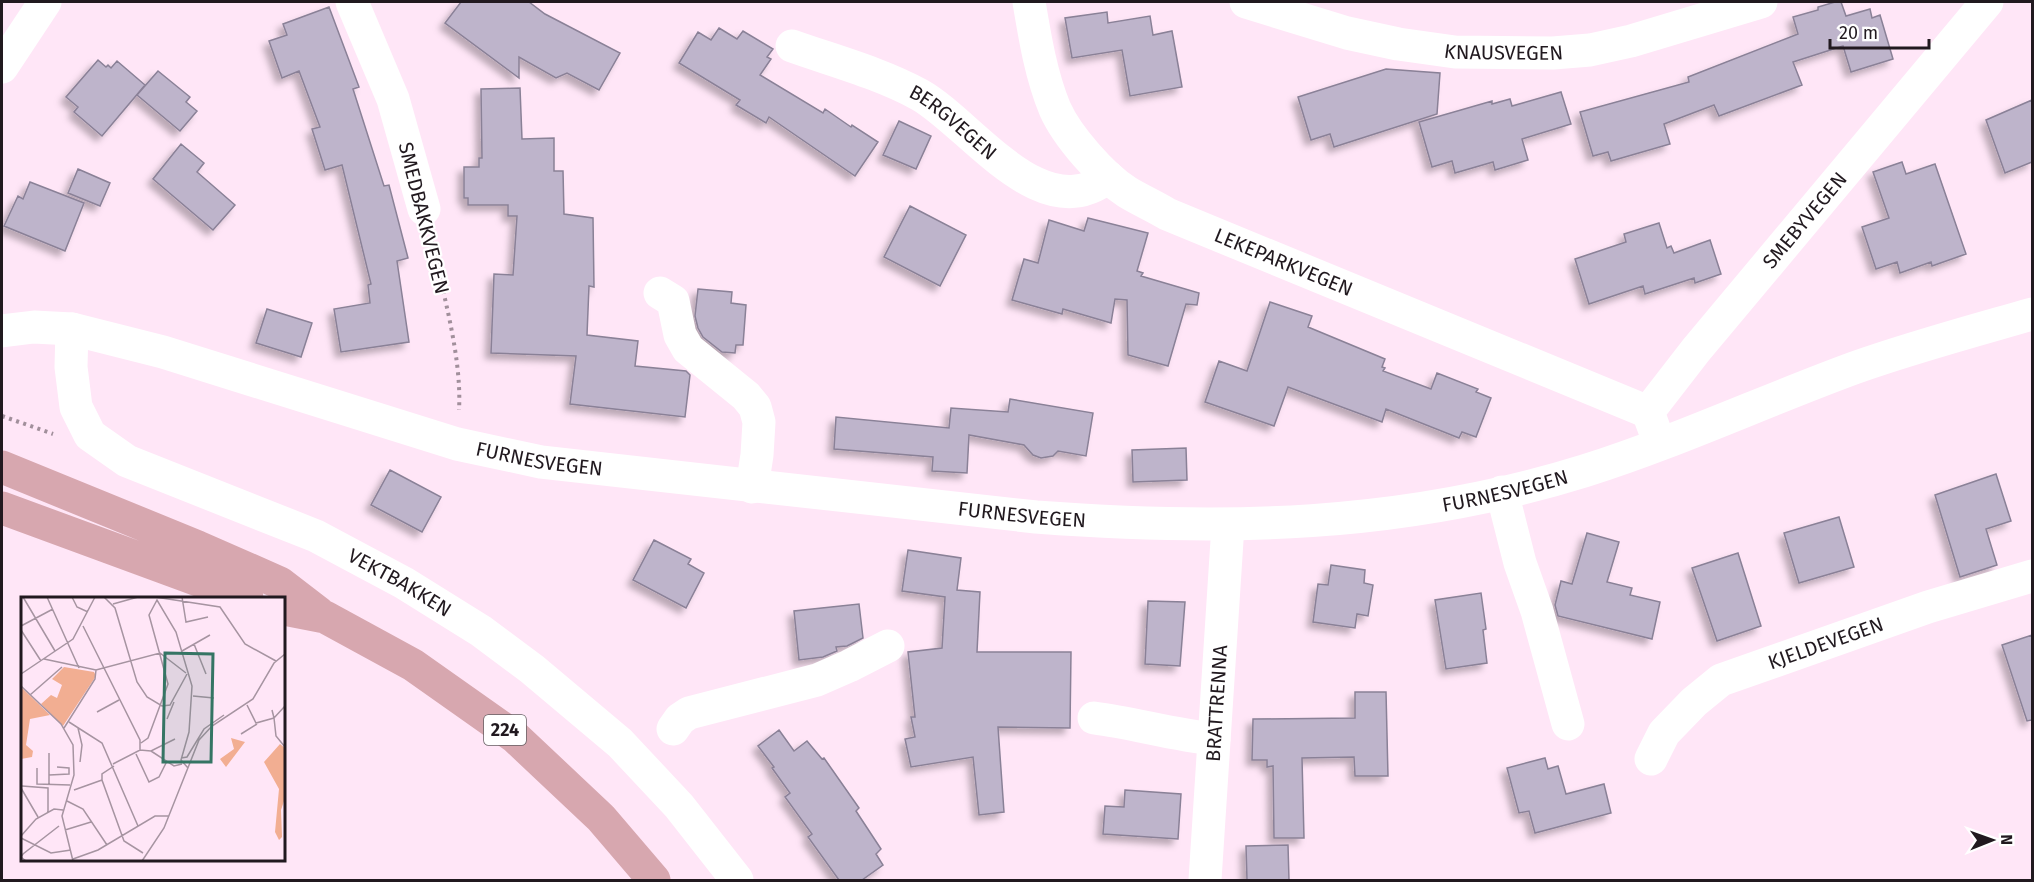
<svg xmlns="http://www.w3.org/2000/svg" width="2034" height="882" viewBox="0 0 2034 882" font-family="'Fira Sans',sans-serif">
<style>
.building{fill:#beb4cb;stroke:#8a8197;stroke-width:1.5;filter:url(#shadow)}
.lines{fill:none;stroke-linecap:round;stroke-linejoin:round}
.path{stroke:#a18f9b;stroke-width:4;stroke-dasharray:3 4.5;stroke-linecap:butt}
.minor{stroke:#fff;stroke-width:33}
.major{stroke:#d7a7af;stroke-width:33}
.labels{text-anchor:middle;stroke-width:4.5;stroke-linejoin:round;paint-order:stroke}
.shield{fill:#fff;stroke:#645e62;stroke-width:1.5}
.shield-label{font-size:18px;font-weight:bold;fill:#21191f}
.street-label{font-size:20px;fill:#21191f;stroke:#fff}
.inset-road{fill:none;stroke:#a694a1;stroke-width:1.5}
.view{fill:#357564;fill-opacity:0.15;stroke:#357564;stroke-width:3}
.inset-edge{fill:none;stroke:#21191f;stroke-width:3}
</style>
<defs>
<filter id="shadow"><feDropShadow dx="-5.5" dy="5.5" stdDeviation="3" flood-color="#0004"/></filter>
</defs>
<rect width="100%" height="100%" fill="#ffe6f7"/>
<path class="building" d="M461 2H529L545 14 620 53 599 90 567 73 556 78 519 57V78L445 23Z
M1835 2H1841L1846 16 1870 9 1872 18 1880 15 1893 59 1851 72 1843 46 1793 62 1802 85 1719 116 1714 105 1664 124 1670 144 1611 161 1608 152 1593 156 1580 112 1689 82 1688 77 1798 34 1793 17 1818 10V7Z
M329 7 359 87 353 89 384 186 389 185 408 258 397 261 409 342 341 352 334 309 370 303 368 285 371 284 342 165 325 170 312 129 320 127 299 71 282 78 269 41 287 35 283 24Z
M1107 12 1108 23 1150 16 1153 35 1172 31 1182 87 1130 96 1122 50 1072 58 1065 18Z
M719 28 737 39 743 31 773 49 767 57 771 59 760 75 823 113 825 109 851 127 852 125 878 142 855 176 769 117 766 123 736 105 740 100 679 63 698 32 711 40Z
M98 60 106 67 108 65 111 68 117 61 145 85 102 136 74 112 78 107 66 97Z
M1386 69 1440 73 1437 114 1334 147 1330 134 1311 140 1298 97Z
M158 71 190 97 186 102 197 111 180 131 137 95Z
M520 88 522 139 554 138V171H563L564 214 593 218 594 287 589 286 587 335 638 341 635 366 686 371 690 375 685 417 570 404 576 356 491 353 494 274 513 275 517 216H508V205H468V198H464V167H479V158H482L481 89Z
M1561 92 1571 124 1522 139 1528 160 1495 170 1493 162 1455 173 1452 161 1432 167 1419 122 1492 101V104L1510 99 1512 106Z
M2032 100V162L2005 173 1986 120Z
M899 121 931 136 916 169 883 155Z
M181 144 204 163 197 172 235 205 213 230 153 179Z
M1902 162 1906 174 1935 164 1966 254 1932 266 1931 262 1900 273 1897 262 1876 269 1862 227 1889 218 1873 172Z
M78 169 110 183 100 206 68 193Z
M30 182 84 203 65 251 4 226 18 196 23 199Z
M910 206 966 235 940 286 884 257Z
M1088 218 1148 233 1137 271 1143 273 1141 276 1199 293 1197 305 1186 304 1168 366 1128 355 1127 300 1115 299 1111 323 1063 309 1062 314 1012 300 1024 259 1038 263 1049 220 1084 231Z
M1659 223 1667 248 1671 246 1674 253 1710 240 1721 274 1695 283 1694 278 1645 294 1643 286 1589 304 1575 259 1626 242 1624 234Z
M698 289 732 292 731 303 746 305 743 345H736L735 353 722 352 703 337 698 328 695 316Z
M1270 302 1312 316 1308 327 1385 359 1382 367 1385 368 1383 371 1431 389 1437 373 1478 389 1476 392 1491 398 1476 437 1462 432 1459 438 1386 409 1382 422 1288 387 1274 426 1205 402 1219 361 1247 371Z
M267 309 312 323 301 357 256 343Z
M1010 399 1093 413 1086 456 1058 451 1053 456 1041 458 1033 455 1024 445 969 435 967 473 932 471 933 457 834 449 836 417 949 428 951 408 1008 412Z
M1186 448 1187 480 1133 482 1132 450Z
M390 470 441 497 422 532 371 505Z
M1996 474 2011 521 1986 529 1997 565 1960 577 1935 495Z
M1839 517 1854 567 1799 583 1784 533Z
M1587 533 1619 542 1607 582 1632 588 1630 595 1660 602 1652 639 1558 616 1555 605 1561 581 1572 584Z
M654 540 691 559 688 564 704 573 686 608 633 580Z
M908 550 961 558 957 590 980 592 977 652H1071L1070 728 998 727 1004 812 979 815 973 757 911 767 905 739 915 737 911 717H915L908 652 942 648 945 597 902 591Z
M1738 553 1761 626 1717 641 1692 568Z
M1331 565 1365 570 1364 583 1373 585 1368 616 1357 614 1355 628 1313 622 1318 584 1328 585Z
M1481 593 1486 629 1483 630 1487 663 1446 669 1435 600Z
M1148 601 1185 602 1180 666 1145 664Z
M859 604 863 638 847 646 836 647 837 651 823 657 799 660 794 611Z
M2032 635V720L2027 721 2002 645Z
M1355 692H1386L1388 776H1355L1354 757 1302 758 1304 838H1274L1273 766 1267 767V760H1252L1253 719 1355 718Z
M779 730 794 751 807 741 822 759 824 758 859 808 856 811 881 849 876 854 883 865 862 880H839L808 837 812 834 785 797 790 793 772 768 774 767 758 746Z
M1545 758 1548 769 1558 766 1566 794 1604 784 1611 813 1535 833 1529 811 1519 813 1507 768Z
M1125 790 1181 794 1178 839 1103 834 1105 806 1124 807Z
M1288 845 1289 880H1247L1246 846Z"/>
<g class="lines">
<path class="path" d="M431 240C443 292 462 358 459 410
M2 416 53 434"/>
<g class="minor">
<path d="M352 2 393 99 424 209"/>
<path id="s1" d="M1029 2C1035 38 1041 75 1055 109 1067 136 1102 176 1127 192 1140 200 1154 206 1167 214L1648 412"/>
<path id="s2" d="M1246 2 1347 33 1398 44 1455 52 1553 53 1590 50 1631 41 1761 2"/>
<path id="s3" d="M792 46C834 61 880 73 920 95 971 124 1042 230 1108 177"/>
<path d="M2 67 45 2"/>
<path d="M660 293 673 301 680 335 688 349 746 396 755 407 759 422 757 455 752 487"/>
<path id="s4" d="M72 329 71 367 76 407 90 435 127 461 316 536 404 583 481 631 532 669 620 743 679 806 737 880"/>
<path id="s5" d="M2 331 34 327 72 329 163 352 457 444 541 462 1036 517C1224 531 1401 528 1584 471 1676 442 1764 401 1854 368 1913 347 1973 331 2032 314"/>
<path id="s6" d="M1655 431 1648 412 1696 350 1987 2"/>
<path d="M1502 492 1520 563 1537 611 1568 724"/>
<path d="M1094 718C1134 723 1173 735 1214 739"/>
<path d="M673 729 680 719 689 713 817 680 849 666 888 646"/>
<path id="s7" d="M1651 759 1664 733 1694 702 1721 680 1928 607 2032 576"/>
<path id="s8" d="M1205 880 1228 525"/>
</g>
<path class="major" d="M2 467 198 547 280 583 319 613
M2 508 247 598
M284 609 325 617 413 665 515 737 601 818 654 880"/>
</g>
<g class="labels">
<rect class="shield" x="484" y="715" width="42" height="30" rx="4.5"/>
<g class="shield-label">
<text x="505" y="736">224</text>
</g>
<g class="street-label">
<text dy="7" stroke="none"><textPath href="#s2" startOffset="264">KNAUSVEGEN</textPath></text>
<text dy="7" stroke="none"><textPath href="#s3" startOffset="180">BERGVEGEN</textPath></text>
<text transform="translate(424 218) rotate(76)" y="7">SMEDBAKKVEGEN</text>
<text dy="7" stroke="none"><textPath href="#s6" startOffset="268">SMEBYVEGEN</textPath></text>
<text dy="7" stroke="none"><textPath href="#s1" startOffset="393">LEKEPARKVEGEN</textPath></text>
<text dy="7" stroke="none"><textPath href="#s5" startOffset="556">FURNESVEGEN</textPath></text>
<text dy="7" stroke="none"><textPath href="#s5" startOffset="1528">FURNESVEGEN</textPath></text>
<text dy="7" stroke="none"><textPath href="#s5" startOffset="1042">FURNESVEGEN</textPath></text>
<text dy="7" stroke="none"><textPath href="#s4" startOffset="454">VEKTBAKKEN</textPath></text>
<text dy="7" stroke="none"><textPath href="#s7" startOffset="218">KJELDEVEGEN</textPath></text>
<text dy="7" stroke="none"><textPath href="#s8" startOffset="177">BRATTRENNA</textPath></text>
</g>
</g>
<g transform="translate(21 597)">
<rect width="264" height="264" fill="#ffe6f7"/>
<path d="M43 70 73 75 75 79 42 129 20 107 30 98 36 101 41 88 31 82ZM0 90 29 118 9 122 5 148 12 154 11 160 0 162ZM210 141 224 145 205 170 199 162 213 152ZM259 147 264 151V201L260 213 261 240 258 243 254 235 258 192 243 165Z" fill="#f2ae92"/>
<path class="inset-road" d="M2 0 34 54M26 0 58 71M51 0 56 10 67 15M83 0 94 11 116 85 126 100 141 109 149 108 166 77M134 0 199 10 224 47 255 64M161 0 165 25 187 20M92 7 117 0M0 29 32 12M62 29 119 143V153M0 33 20 64M173 47 185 77M161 54 189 38M23 62 75 73 139 56 165 76M0 77 52 42 74 0M0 89 40 127 52 148 53 178 41 219 52 264M9 98 41 70M172 99 193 101M226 108 235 126 253 121 255 139 264 150M251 113 253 121 264 109M76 115 98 103M146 122 153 105M48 125 81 146 117 229M43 131 74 82 75 73M57 131 61 148 59 165M220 137 236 127M120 146 127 141 147 87 128 18 136 3 155 35 171 89 168 135 160 163 167 171M130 154 153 169 161 167M115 157 128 185 138 180 146 164M160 161 166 160 183 132 203 118M92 167 119 153 130 154 154 142M93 169 81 177V183L103 244 122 256M16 171V187L49 188M28 178 48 177V171L36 170M28 187V156M1 189 27 191V215M0 191 17 220M53 193 81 183M46 204 62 212 86 248M44 233 70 225M0 239 15 222 33 212 42 213M0 241 30 256 50 253M52 262 77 253 134 219H148M5 264 0 260 2 257 38 229M121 264 143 231 178 143 191 129 232 102 253 66 264 57"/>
<path class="view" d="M144 56 192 57 190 165H142Z"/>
<rect width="264" height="264" class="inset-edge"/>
</g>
<rect width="2034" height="882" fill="none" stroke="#21191f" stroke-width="6"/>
<g transform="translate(1992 840) rotate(89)" stroke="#ffffff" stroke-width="4.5" paint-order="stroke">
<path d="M0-4.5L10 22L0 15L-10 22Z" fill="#21191f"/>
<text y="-9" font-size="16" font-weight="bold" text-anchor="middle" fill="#21191f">N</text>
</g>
<path d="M1830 39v9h99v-9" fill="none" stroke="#21191f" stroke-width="3"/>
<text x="1839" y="39" font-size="18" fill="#21191f" stroke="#ffffff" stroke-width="4.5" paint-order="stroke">20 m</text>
</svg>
